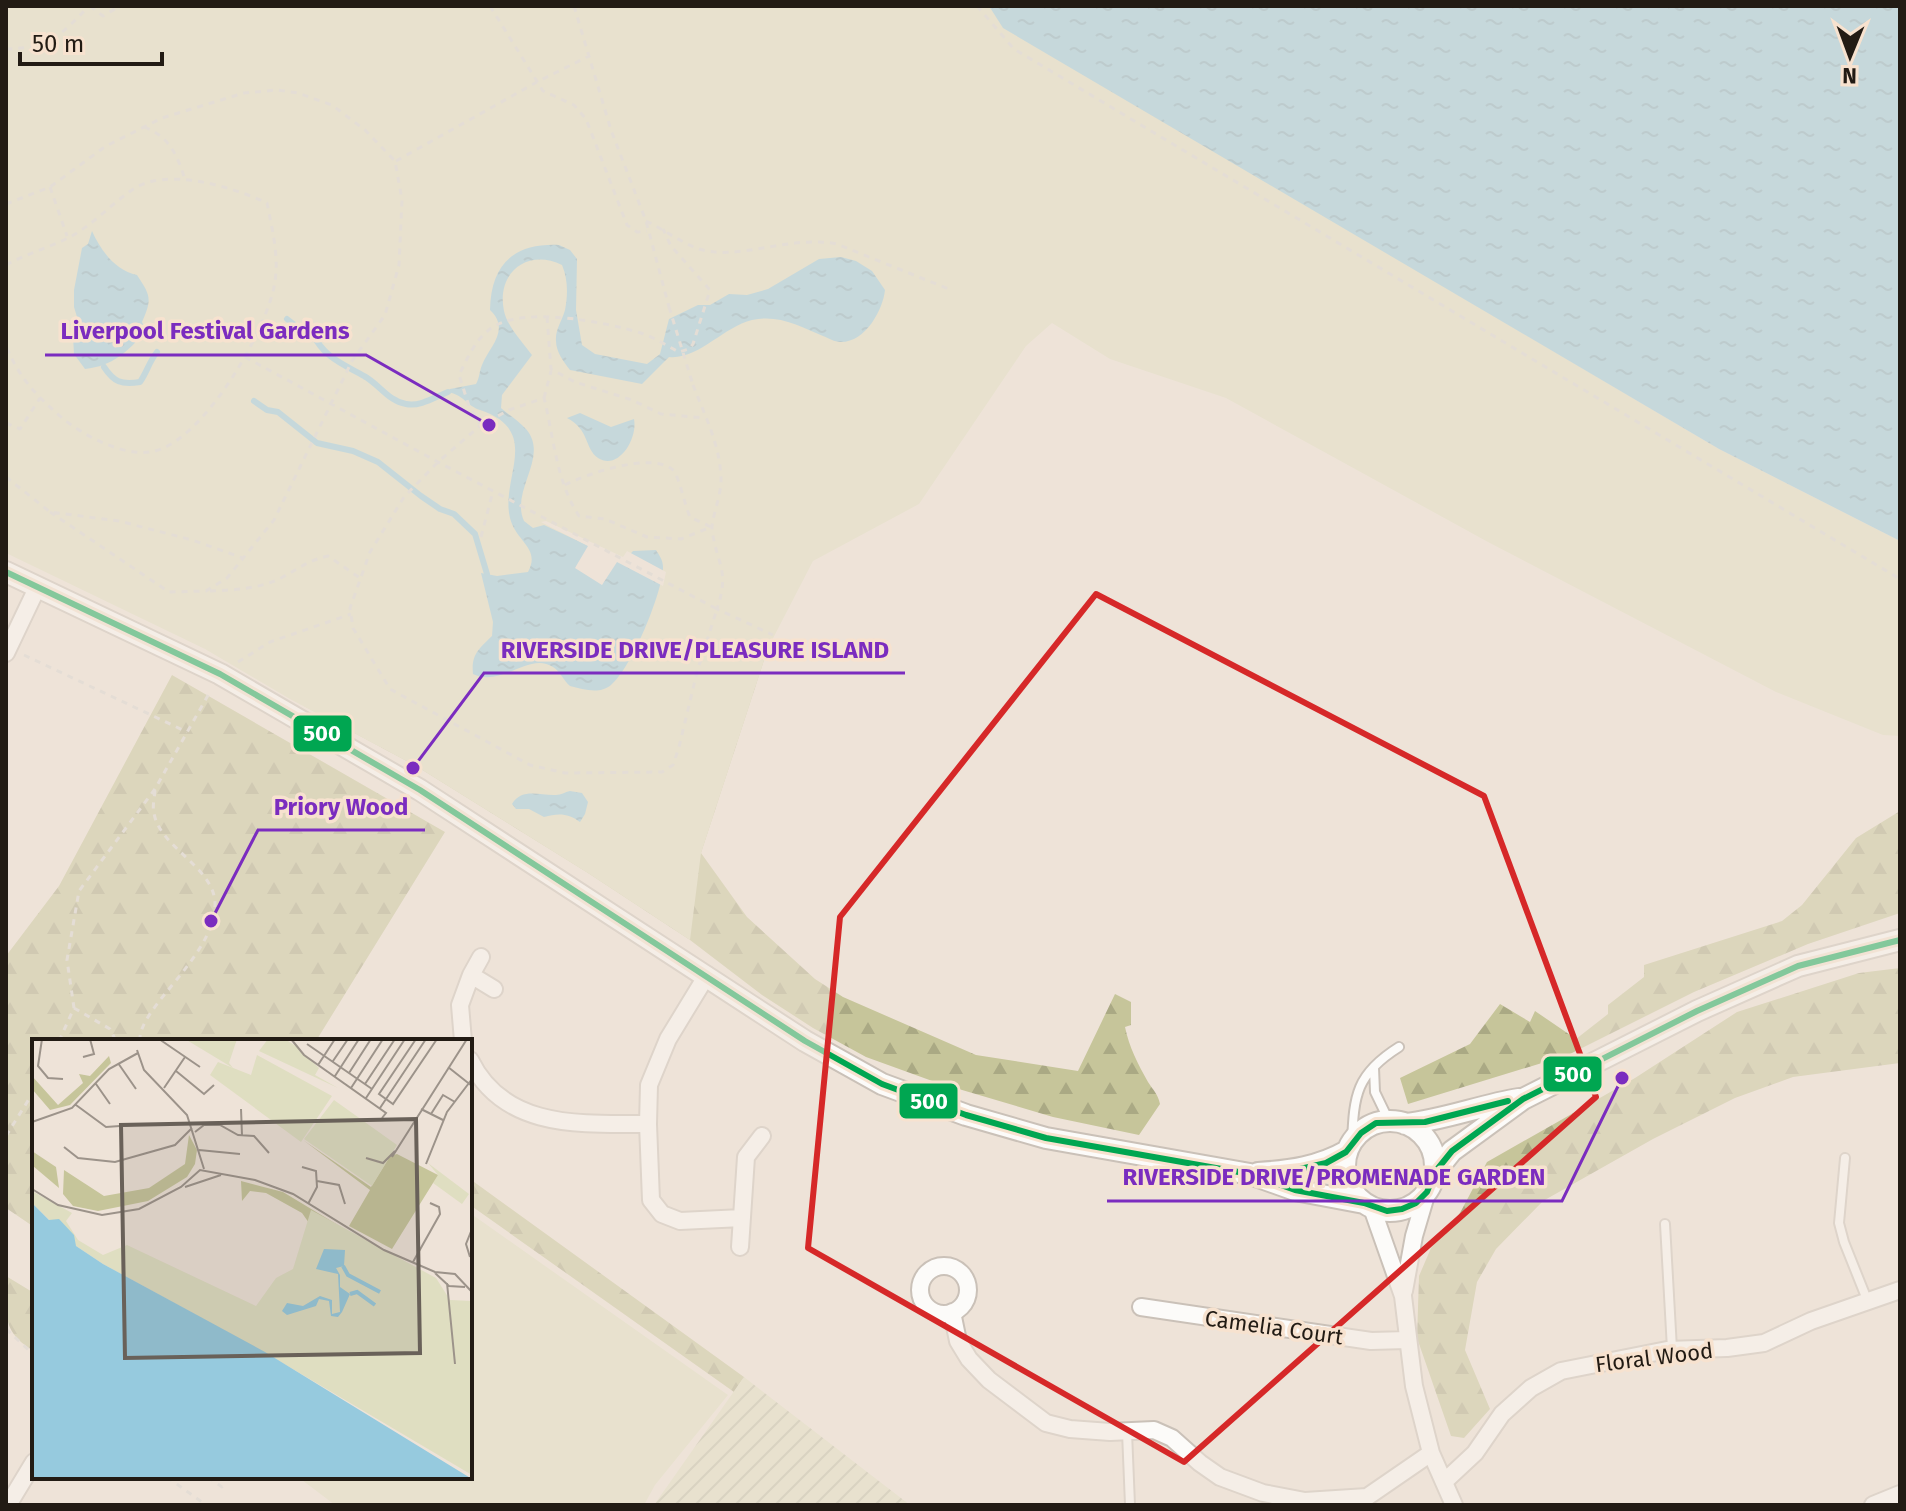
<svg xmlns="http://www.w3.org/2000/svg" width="1906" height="1511" viewBox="0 0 1906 1511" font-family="'Fira Sans',sans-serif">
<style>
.forest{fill:url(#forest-firs)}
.park{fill:#dfdec1}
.garden{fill:url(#garden-furrows)}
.water{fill:url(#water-ripples)}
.pier{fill:#eee3d8}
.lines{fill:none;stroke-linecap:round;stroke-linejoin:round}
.stream{stroke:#96cade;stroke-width:6}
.service-casing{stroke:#cac1b8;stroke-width:12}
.minor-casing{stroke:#cac1b8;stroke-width:20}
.tertiary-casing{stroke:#cac1b8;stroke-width:24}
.path{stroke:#d8d5d1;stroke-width:3;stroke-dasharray:6 6;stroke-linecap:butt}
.service{stroke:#fcfbf9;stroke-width:8}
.minor{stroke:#fcfbf9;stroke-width:16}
.tertiary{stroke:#fcfbf9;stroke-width:20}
.path-bridge{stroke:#d8d5d1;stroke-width:3;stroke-dasharray:6 6;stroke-linecap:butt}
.bus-1-casing{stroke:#f7e2cf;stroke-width:12}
.bus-1{stroke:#00a651;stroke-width:6}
.marked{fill:none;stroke:#d62828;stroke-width:6;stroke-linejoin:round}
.labels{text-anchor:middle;stroke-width:7;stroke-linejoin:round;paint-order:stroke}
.street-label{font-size:22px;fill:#221b14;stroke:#f7e2cf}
.inset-river{fill:none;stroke:#96cade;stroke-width:4}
.inset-road{fill:none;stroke:#9c938a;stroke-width:2}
.view{fill:#696159;fill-opacity:0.15;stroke:#696159;stroke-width:4}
.inset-edge{fill:none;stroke:#221b14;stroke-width:4}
.leader{fill:none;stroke:#7b2cbf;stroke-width:3}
.callout-dot{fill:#7b2cbf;stroke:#f7e2cf;stroke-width:3}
.callout-label{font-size:24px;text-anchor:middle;font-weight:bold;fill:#7b2cbf;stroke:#f7e2cf;stroke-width:7;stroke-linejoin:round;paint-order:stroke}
.line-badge{stroke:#f7e2cf;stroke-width:3}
.badge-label{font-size:22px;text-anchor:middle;font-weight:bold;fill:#fff}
</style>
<defs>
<pattern id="forest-firs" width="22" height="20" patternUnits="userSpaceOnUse" patternTransform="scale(2)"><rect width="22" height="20" fill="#c6c59a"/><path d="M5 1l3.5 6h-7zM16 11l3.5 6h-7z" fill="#aaa984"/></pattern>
<pattern id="garden-furrows" width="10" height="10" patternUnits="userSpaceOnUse" patternTransform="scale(2)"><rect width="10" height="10" fill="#dfdec1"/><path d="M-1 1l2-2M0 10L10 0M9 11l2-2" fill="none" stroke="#bfbea5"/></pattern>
<pattern id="water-ripples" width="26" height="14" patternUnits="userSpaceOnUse" patternTransform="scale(2)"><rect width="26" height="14" fill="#96cade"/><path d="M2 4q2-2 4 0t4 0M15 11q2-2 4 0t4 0" fill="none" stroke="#81adbe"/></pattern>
</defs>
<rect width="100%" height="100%" fill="#eee3d8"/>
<path class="forest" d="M768 648 701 853 747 917 815 979 843 997 976 1055 1078 1071 1115 994 1131 1002V1025L1125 1027C1129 1047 1138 1064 1148 1082 1153 1090 1158 1094 1160 1104L1139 1135 1053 1117 935 1082 866 1057 813 1028 762 995 690 940 588 873 416 766 304 706Z
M172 675 445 832 316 1041H34V1227L6 1208V956L59 886Z
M1900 811V913L1808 944 1694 992 1568 1055 1408 1104 1400 1078 1470 1044 1500 1004 1530 1022 1535 1011 1576 1039 1608 1014V1005L1644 977V965L1782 921 1802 905 1856 838Z
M1900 968V1063L1793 1077 1735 1098 1653 1139 1543 1201 1496 1249 1477 1282 1465 1350 1490 1409 1464 1438 1451 1436 1417 1338 1419 1276 1431 1248 1460 1213 1487 1162 1635 1078 1737 1012 1859 973Z
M470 1179 744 1377 734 1392 470 1205Z
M6 1276 34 1293V1351C0 1332 6 1310 6 1276Z"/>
<path class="park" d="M6 6H989L1225 157 1719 449 1900 541V736L1883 735 1776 692 1488 542 1226 398 1110 359 1052 323 1026 346 919 504 813 561 768 648 701 853 690 940 588 873 416 766 290 699 205 649 6 553Z
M470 1213 728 1395 655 1485 644 1505H335L298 1477H470Z"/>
<path class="garden" d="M744 1377 910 1505H654Z"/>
<path class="water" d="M989 6H1900V541L1719 449 1003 28Z
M92 231C101 251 115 270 137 275 151 296 152 299 142 322L146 331C127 352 113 366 85 369L74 354 73 336 80 327 74 307V290L82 248 88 244Z
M559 245 570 250 577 259 576 310 582 345 595 354 647 364 660 354 669 319 698 305H710L729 294 747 295 768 289 819 259 841 257 856 261 872 271 885 290C883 310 865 343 840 342 835 342 828 338 823 336 800 326 778 314 752 320 723 327 698 360 669 357L642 384 570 370C564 362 556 352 556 341 555 330 562 321 565 310 568 295 568 279 562 265 527 248 496 273 504 311 507 326 523 343 532 355L502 395 501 408C509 415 519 421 526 429 550 457 510 490 524 521L533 528 544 525 623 562 633 551 656 550C659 555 663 560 663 567 663 592 631 669 611 685 599 695 583 689 570 686 563 680 561 672 553 667 529 651 502 688 473 674 471 654 479 649 492 636L493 622 481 573 497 576 528 572C541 548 516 542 510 518 500 478 543 431 480 410 467 406 464 395 448 392L450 389 476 384C480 377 479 372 482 365 489 347 511 330 490 310 491 264 514 243 559 245Z
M580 413 611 427 634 419C638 439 618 471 598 458 584 448 590 430 567 418Z
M570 791 582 793 588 802 585 814 580 822C568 813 558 813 544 817L529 809H516L512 804C522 787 541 796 556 795 561 795 565 792 570 791Z"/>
<path class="pier" d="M546 521 623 557 627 551 666 572 663 586 617 562 602 585 575 568 588 546 541 522Z"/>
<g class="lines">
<path class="stream" d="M287 319 301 330 312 333C325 358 341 363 364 376 379 384 388 401 406 404 420 407 435 397 448 392
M104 367C114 382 121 385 140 382 147 372 149 362 157 352
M254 401 267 410 278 412 317 443 353 451 378 462 421 496 440 509 454 514 475 534 487 574"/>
<defs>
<path id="service" d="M1374 1068 1375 1092 1389 1121
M1352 1142C1354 1095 1356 1074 1399 1047
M1845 1158 1839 1223 1844 1242 1868 1302
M1665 1224 1672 1349
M1127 1432 1130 1505"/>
<path id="minor" d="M6 653 37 588
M481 957 471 975 494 989
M707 975 668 1039 649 1085 648 1124 651 1200 662 1214 680 1221 742 1218
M463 1041 460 1005 471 975
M470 1060C504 1130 582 1124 648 1124
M1372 1208 1403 1296 1414 1386 1431 1453 1454 1505
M740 1247 746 1157 762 1136
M920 1290a24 24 0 1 1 48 0a24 24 0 1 1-48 0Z
M1404 1291 1414 1236 1427 1192
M1141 1307 1371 1341 1407 1340
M952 1312 958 1341 969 1359 989 1380 1046 1423 1070 1429 1110 1432 1154 1430 1172 1438 1200 1463 1220 1477 1263 1493 1305 1501 1367 1497 1431 1453
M1445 1481 1475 1453 1502 1414 1531 1388 1561 1371 1667 1350 1727 1348 1764 1343 1811 1321 1900 1290
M8 1505 34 1462
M1873 1505 1900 1494"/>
<path id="tertiary" d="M6 572 220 674 420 790 805 1041 882 1084 966 1115 1046 1138 1250 1174 1295 1190 1364 1203
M1345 1166a45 45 0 1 1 90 0a45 45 0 1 1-90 0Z
M1405 1124C1444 1120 1481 1105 1519 1099
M1435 1172 1452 1151 1523 1099 1697 1011 1798 966 1900 940
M1258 1173C1290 1171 1319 1167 1347 1151"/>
</defs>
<use href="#service" class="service-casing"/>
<use href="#minor" class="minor-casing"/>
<use href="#tertiary" class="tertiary-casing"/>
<path class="path" d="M90 6 103 16 120 6
M490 6 543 91 574 105 586 119 627 225 637 232 647 231
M574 6 611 130 646 221 669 307
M977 6 1014 49 1900 579
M6 49C49 48 60 36 89 6
M144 127C169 136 178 156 185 180
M396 161 537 82 589 56
M50 187 67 236
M6 204 50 187 106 146 162 118 244 93 277 90 298 93 332 105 365 130 395 161 402 200 399 265 385 315 352 361 274 520 227 578 206 591 169 592 50 512
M646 221C663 229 679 241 696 248 736 263 790 234 837 244L951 290
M6 265C26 254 48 248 68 238 92 226 110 205 132 190 165 166 233 187 267 203 272 228 279 256 275 281 269 328 201 446 150 452 122 456 82 435 61 417 35 394 20 379 6 346
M547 317 551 369 575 382 632 400 661 414 705 418
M245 357 438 462 717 609 697 672 679 747 673 765 662 772 565 773 530 765 390 689 353 628 350 608 370 552 404 497 438 462 481 425
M693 385C705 416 721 447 721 481 721 496 711 520 712 530 717 565 730 570 717 609L773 635
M544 398 551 371
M6 423 20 429 40 398
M6 477 50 512 119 521 192 540 243 558
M565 485C586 474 653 451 673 470 679 476 685 506 690 517L711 527 681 539 647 537 605 519 579 516C556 481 554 438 544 398L509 410 481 425 469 406 459 375C467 359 475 340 490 329 522 305 605 322 641 333 654 337 667 346 679 352L689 349 693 344 710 290 671 246 663 229
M481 537 493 491
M210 591C234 590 259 589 281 578 298 569 309 560 328 556L360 578
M24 655 187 732
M238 662 270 642 351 614
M74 1008 110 1029 116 1041
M59 1041 74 1008 67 960 79 891 155 789 211 690
M140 1041C137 1008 216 956 215 903 214 867 159 847 154 813 152 806 155 796 155 789
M6 1136 34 1091
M6 1329 34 1355
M167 1477 202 1502 201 1505
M208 1477 222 1487 225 1484"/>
<use href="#service" class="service"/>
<use href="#minor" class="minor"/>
<use href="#tertiary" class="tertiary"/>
<path class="path-bridge" d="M669 307 693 385"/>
<defs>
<path id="bus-1" d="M6 572 220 674 420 790 805 1041 882 1084 966 1115 1046 1138 1250 1174 1295 1190 1364 1203 1387 1211 1402 1209 1416 1203 1427 1192 1435 1172 1452 1151 1523 1099 1697 1011 1798 966 1900 940
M1250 1174 1300 1169 1326 1163 1346 1152 1361 1133 1376 1123 1425 1122 1508 1101"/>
</defs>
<use href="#bus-1" class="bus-1-casing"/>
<use href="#bus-1" class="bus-1"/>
</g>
<path d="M0 0H1906V1511H0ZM1096 594 1484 796 1596 1097 1184 1462 808 1248 840 917Z" fill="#eee3d8" fill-opacity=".55" fill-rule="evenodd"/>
<path class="marked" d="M1096 594 1484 796 1596 1097 1184 1462 808 1248 840 917Z"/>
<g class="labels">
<g class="street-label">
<text transform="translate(1274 1327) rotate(8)" y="8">Camelia Court</text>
<text transform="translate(1654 1357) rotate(-7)" y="8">Floral Wood</text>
</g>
</g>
<g transform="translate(32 1039)">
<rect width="440" height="440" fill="#eee3d8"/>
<path d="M153 0H205L197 24 201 29ZM396 124 437 155 430 165 401 144 406 136Z" fill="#dfdec1"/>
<path d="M77 17 79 24 38 66 18 71 0 50V37L26 66 51 44 47 35 58 37ZM157 96 165 111 163 125 155 138 116 162 66 172 41 167 31 155 32 131 72 157 117 149 153 125ZM271 101 339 148 358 117 365 115 406 136 360 210 317 187 338 151ZM0 112 24 128 27 149 1 127ZM209 142 251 153 339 206 267 216 277 184 270 174 234 154 218 152 210 162Z" fill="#c6c59a"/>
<path d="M200 0 204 3 192 20 164 1ZM302 61 365 106 340 147 272 100ZM0 152 40 174 34 182 46 201 71 216 95 206 224 267 244 239 261 230 279 171 404 239 418 261 440 262V436L232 313 71 225 44 207 0 164Z" fill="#dfdec1"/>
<path d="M236 0H253L265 8 287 29 283 36 306 49 227 12ZM225 16 300 57 269 103 178 36 186 23 219 36Z" fill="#dfdec1"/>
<path d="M0 164 17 181 27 180 42 196 44 207 71 225 233 313 440 440H0ZM292 210 313 211 312 227 304 229 308 236V248L318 255 310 273 306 278 299 277 297 262 287 260 284 267 255 276 250 272 255 264 271 267 288 257 300 261V275L308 273 306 235 284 230Z" fill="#96cade"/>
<path class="inset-river" d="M311 227 316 236 348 253M318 255 325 253 343 266"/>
<path class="inset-road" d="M10 0 6 27 16 39 31 40M127 0 168 28M259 0 272 16 354 74 350 79M384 0 347 55 361 65 405 0M275 5 340 50M105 11 112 31 155 76 172 130M51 18 62 15 58 0M301 22 316 0M86 24 104 50M286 26 303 0M416 28 440 47M144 32 172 55 182 46M317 34 339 0M303 37 327 0M64 45 78 65M333 45 363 0M132 49 153 18M319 49 351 0M334 59 373 0M44 66 74 88 102 86M348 69 394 0M209 70 210 96M389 70 411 81M399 75 411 56 423 63M0 83 40 69 77 30 106 14M163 93 172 86H188L206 96 222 97 237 114M32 108 46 119 83 123 143 106 160 89M167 111 208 115M360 118 435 0M334 119 351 124 363 112M394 125 415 73 440 40M270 128 284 132 285 148 276 165M285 142 307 146 313 165M153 148 189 136M0 150 26 166 70 176 107 170 149 148 168 131 223 141 261 155 352 211 403 233 423 235 440 253M438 218 434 205 440 190M381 223 408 175 407 168 398 164M403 234 417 247 433 248M415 244 423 325"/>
<path class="view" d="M384 80 388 314 93 319 89 86Z"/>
<rect width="440" height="440" class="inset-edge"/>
</g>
<path class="leader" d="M489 425L366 355H45M413 768L484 673H905M211 921L258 830H425M1622 1078L1562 1201H1107"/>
<g class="callout-dot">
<circle cx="489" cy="425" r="8"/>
<circle cx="413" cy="768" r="8"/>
<circle cx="211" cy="921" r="8"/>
<circle cx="1622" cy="1078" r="8"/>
</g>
<g class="callout-label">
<text x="205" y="339">Liverpool Festival Gardens</text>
<text x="695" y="658">RIVERSIDE DRIVE/PLEASURE ISLAND</text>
<text x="341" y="815">Priory Wood</text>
<text x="1334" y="1185">RIVERSIDE DRIVE/PROMENADE GARDEN</text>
</g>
<g class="line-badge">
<rect x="292" y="714" width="61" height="39" rx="8" fill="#00a651"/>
<rect x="1542" y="1055" width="61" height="38" rx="8" fill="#00a651"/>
<rect x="898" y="1082" width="61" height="38" rx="8" fill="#00a651"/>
</g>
<g class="badge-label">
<text x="322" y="741">500</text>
<text x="1573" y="1082">500</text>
<text x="929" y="1109">500</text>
</g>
<rect width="1906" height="1511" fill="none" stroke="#221b14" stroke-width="16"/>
<g transform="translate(1850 56) rotate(181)" stroke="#f7e2cf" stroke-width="6" paint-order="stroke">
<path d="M0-6L14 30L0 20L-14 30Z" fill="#221b14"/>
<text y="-12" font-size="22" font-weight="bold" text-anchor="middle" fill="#221b14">N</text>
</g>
<path d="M20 52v12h142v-12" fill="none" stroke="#221b14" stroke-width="4"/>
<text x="32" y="52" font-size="24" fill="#221b14" stroke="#f7e2cf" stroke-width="6" paint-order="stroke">50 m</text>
</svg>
